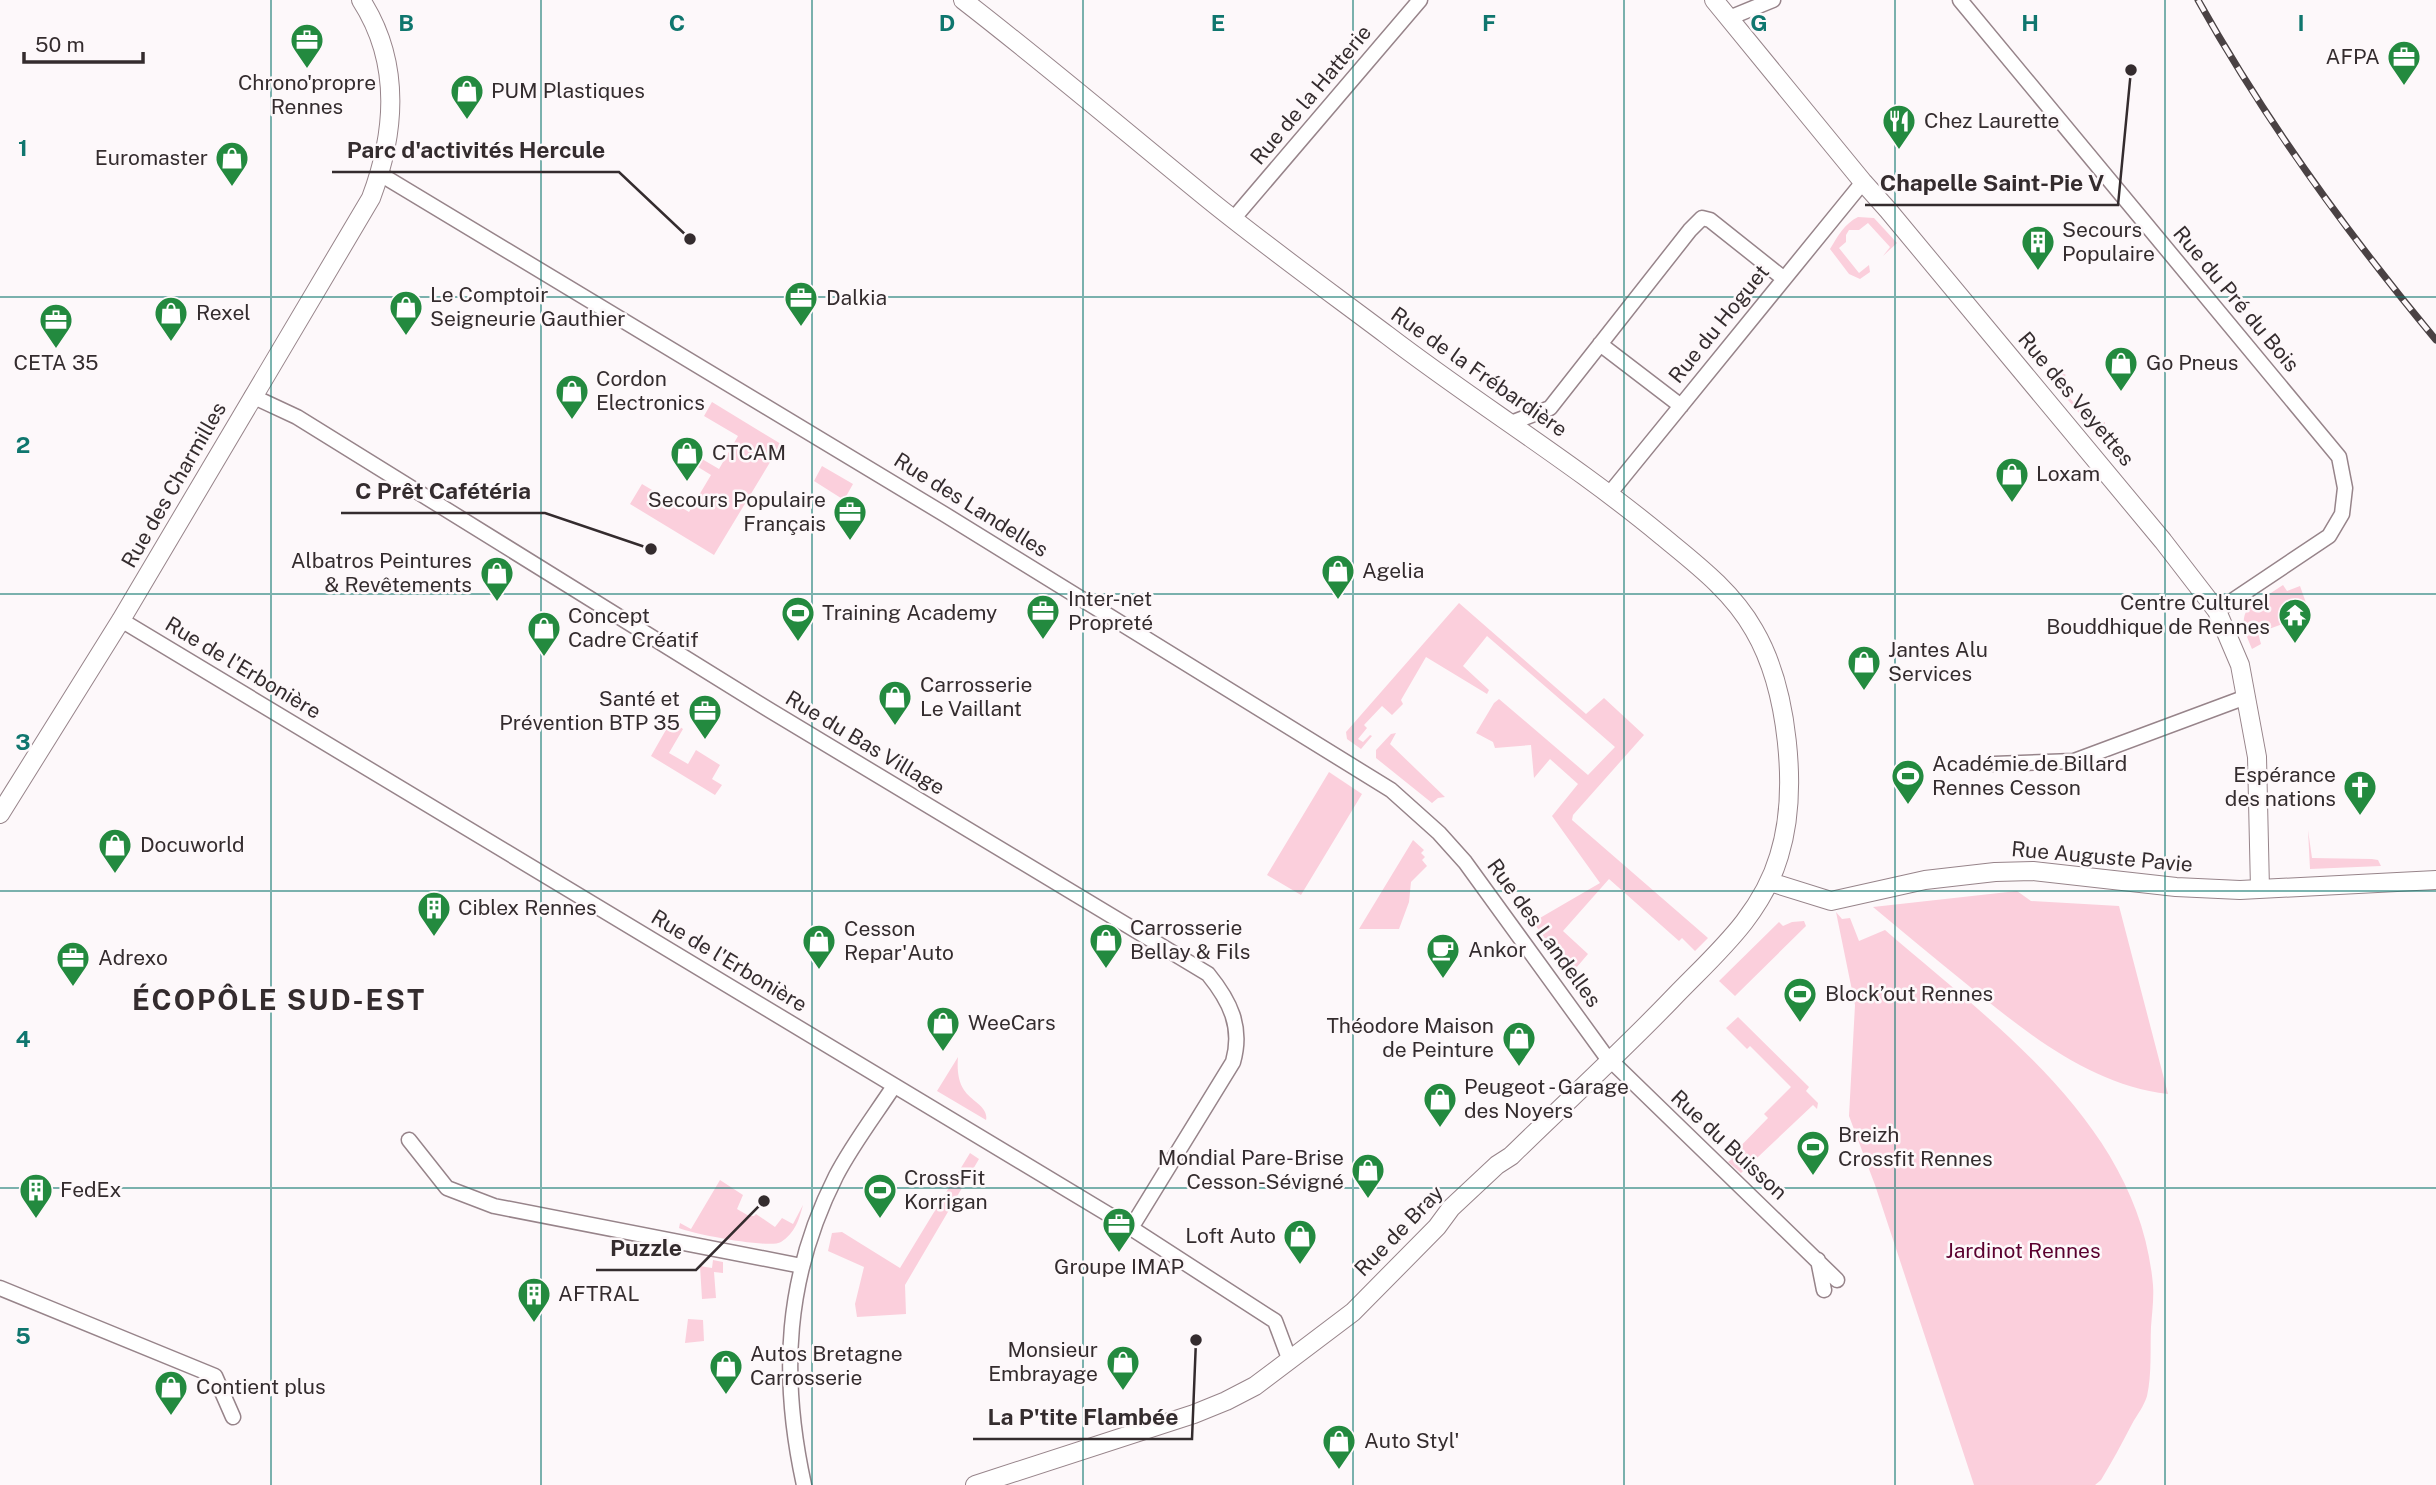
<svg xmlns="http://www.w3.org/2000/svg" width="2436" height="1485" viewBox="0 0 2436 1485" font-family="'Public Sans',sans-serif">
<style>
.green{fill:#fbcfdc}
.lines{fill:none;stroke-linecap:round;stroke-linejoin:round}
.minor-casing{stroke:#97848a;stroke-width:17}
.tertiary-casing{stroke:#97848a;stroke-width:20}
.minor{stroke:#fff;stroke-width:14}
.tertiary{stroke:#fff;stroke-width:18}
.rail-casing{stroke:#4a4244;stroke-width:7}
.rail{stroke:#fdf8fa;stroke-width:4.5;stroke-dasharray:13;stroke-linecap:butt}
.grid{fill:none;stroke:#0f766e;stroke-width:2;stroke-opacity:0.55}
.labels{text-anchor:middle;stroke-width:5;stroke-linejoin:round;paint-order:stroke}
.poi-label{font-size:21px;fill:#342c2e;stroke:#fdf8fa;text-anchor:start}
.street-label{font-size:21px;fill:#342c2e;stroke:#fdf8fa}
.park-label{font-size:21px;fill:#5b002f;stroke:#fdf8fa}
.district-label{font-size:28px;font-weight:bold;letter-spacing:2px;fill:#342c2e;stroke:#fdf8fa}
.grid-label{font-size:23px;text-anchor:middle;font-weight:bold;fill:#0f766e;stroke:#fdf8fa;stroke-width:5;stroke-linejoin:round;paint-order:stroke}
.leader{fill:none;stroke:#342c2e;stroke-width:2.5}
.callout-dot{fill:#342c2e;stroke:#fdf8fa;stroke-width:2.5}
.callout-label{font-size:23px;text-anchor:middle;font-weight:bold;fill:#342c2e;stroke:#fdf8fa;stroke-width:5;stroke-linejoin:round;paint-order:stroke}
</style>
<rect width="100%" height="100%" fill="#fdf8fa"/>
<path class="green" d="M1858 217 1874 218 1897 243 1883 256 1890 247 1868 223 1859 230H1849L1846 235V242L1839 248 1859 273 1869 265 1870 272 1860 279 1849 274 1830 249C1838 236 1844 224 1858 217Z
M2061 372 2066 375 2057 382 2094 428 2105 422V426L2096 433 2051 380Z
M712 402 781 444 714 555 630 504 642 484 689 512 711 475 698 467 702 459 719 469 738 436 704 416Z
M822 466 853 484 844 500 814 481Z
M2283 585 2287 591 2300 586 2310 614 2258 633 2261 644 2252 649C2246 634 2239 622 2248 608Z
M1459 603 1586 714 1604 698 1644 735 1573 815 1572 820 1708 938 1695 951 1682 938 1679 941 1609 879 1563 931 1588 954 1576 968 1580 972 1574 978 1533 922 1600 883 1552 816 1578 784 1550 759 1534 778 1531 745 1495 748 1493 742 1476 733 1494 703 1499 699 1588 775 1615 747 1487 636 1463 666 1489 690 1487 694 1426 657 1401 700 1403 704 1392 715 1382 706 1364 725 1367 728 1358 739 1363 742 1370 735 1372 736 1361 749 1347 739 1346 732Z
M671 721 683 729 669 753 688 764 696 750 720 765 712 779 722 785 715 795 651 756Z
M1396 733 1390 744 1445 797 1438 798 1432 803 1376 758V750L1391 734Z
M1329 772 1362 794 1301 895 1267 875Z
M2308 830 2312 858 2372 859 2378 860 2381 866 2310 869Z
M1413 840 1424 850 1421 853 1425 857 1422 860 1427 866 1411 882 1409 902 1399 929H1359Z
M2017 891 2031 901 2119 906 2168 1094C2089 1085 2023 1030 1964 982 1933 957 1903 932 1873 907Z
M1836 912 1842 919 1850 918 1859 941 1885 930C1996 1026 2139 1126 2153 1285 2154 1299 2152 1313 2151 1327 2150 1350 2152 1374 2147 1396 2144 1406 2137 1415 2132 1424 2122 1443 2112 1462 2101 1480L2095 1485H1974L1875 1185 1849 1116 1855 1005Z
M1804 921 1806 926 1735 996 1719 981 1779 922 1783 926 1792 922Z
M1738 1017 1809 1087 1806 1091 1818 1103 1817 1109 1813 1105 1741 1173 1728 1162 1732 1159 1730 1157 1768 1118 1764 1114 1791 1087 1750 1046 1747 1049 1726 1028Z
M958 1057C957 1069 958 1081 964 1090 971 1101 989 1107 986 1120L937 1091Z
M970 1153 979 1159 905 1285 906 1314 857 1317 855 1304 864 1267 828 1251 832 1233 842 1232 900 1268Z
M720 1180 743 1195 737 1209 749 1216H754L756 1214 775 1227 782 1218 793 1224 803 1205C799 1220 795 1233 781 1242 770 1249 693 1234 679 1228L680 1223 691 1229Z
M713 1260 723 1262V1273L714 1272 716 1298 702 1299 700 1266 712 1268Z
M688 1319 703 1320 704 1341 685 1343Z"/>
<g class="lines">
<defs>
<path id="minor" d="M1960 0 2339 457 2345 488 2342 514 2329 536 2217 611
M1729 18 1773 0
M380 174 944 514 1391 790 1439 833 1465 862 1605 1055 1837 1280
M1234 218 1420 0
M1600 344 1681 406
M252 396 297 417 771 711 1208 974C1230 1001 1243 1027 1233 1062L1131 1228
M1511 423 1550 408 1690 230 1702 218 1710 220 1783 278
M1610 493 1863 182
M121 620 1131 1228 1275 1321 1290 1361
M1994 764 2074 761 2246 697
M409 1140 447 1188 494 1206 802 1266
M1818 1260 1824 1290
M0 1288 215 1376 233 1417
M804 1485C780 1376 785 1277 836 1176 852 1145 875 1115 894 1086"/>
<path id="tertiary" d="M963 0C1047 65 1127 133 1208 199 1266 246 1327 290 1387 335 1477 404 1574 463 1662 536 1696 564 1732 591 1754 630 1788 688 1799 792 1779 856 1761 917 1714 955 1671 1000 1619 1054 1564 1104 1511 1156L1497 1165 1451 1208 1437 1227 1353 1312 1255 1386 1226 1401 1194 1414 975 1485
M1714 0 1863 182 1888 210 2163 541 2217 611 2240 665 2257 757 2260 889
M0 814 121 620 371 198C396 131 401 62 361 0
M1770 882 1831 901 1925 880 1995 872 2033 871 2176 887 2240 890 2436 880"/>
</defs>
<use href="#minor" class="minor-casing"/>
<use href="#tertiary" class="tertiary-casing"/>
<use href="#minor" class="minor"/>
<use href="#tertiary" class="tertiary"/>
<defs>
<path id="rail" d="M2198 0C2266 122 2347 233 2436 340"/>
</defs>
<use href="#rail" class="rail-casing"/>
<use href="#rail" class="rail"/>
</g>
<path class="grid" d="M271 0V1485M541 0V1485M812 0V1485M1083 0V1485M1353 0V1485M1624 0V1485M1895 0V1485M2165 0V1485M0 297H2436M0 594H2436M0 891H2436M0 1188H2436"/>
<defs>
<symbol id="office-pin" viewBox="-11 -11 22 30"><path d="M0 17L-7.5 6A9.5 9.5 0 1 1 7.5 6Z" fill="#238a3f" stroke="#fdf8fa"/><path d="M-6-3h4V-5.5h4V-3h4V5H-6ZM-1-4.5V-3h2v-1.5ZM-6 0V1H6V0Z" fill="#fff"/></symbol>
<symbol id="shop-pin" viewBox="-11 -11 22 30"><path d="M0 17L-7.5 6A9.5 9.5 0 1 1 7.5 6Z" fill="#238a3f" stroke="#fdf8fa"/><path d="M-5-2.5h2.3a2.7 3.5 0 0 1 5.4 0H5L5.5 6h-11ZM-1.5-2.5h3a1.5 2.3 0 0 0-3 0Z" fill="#fff"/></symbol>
<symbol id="restaurant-pin" viewBox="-11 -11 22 30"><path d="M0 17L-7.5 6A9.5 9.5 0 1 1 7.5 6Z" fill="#238a3f" stroke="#fdf8fa"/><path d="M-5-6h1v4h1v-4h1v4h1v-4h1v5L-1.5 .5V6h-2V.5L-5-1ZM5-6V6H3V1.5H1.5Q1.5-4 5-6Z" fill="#fff"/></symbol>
<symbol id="building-pin" viewBox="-11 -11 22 30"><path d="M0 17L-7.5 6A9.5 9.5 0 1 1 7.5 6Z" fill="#238a3f" stroke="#fdf8fa"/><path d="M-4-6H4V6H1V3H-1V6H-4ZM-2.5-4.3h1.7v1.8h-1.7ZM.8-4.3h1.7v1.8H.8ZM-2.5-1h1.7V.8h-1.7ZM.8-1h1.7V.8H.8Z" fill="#fff"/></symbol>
<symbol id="stadium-pin" viewBox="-11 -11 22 30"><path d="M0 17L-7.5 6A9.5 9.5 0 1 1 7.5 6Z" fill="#238a3f" stroke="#fdf8fa"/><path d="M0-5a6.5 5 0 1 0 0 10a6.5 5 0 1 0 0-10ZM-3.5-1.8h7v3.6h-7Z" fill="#fff"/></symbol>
<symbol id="temple-pin" viewBox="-11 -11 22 30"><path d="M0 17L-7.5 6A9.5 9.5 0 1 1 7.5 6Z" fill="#238a3f" stroke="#fdf8fa"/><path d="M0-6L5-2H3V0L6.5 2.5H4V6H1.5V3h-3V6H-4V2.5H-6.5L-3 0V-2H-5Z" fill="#fff"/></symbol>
<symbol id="church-pin" viewBox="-11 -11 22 30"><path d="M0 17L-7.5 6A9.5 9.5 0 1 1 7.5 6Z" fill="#238a3f" stroke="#fdf8fa"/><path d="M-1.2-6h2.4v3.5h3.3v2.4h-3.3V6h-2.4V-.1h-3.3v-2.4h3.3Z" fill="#fff"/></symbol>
<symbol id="cafe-pin" viewBox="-11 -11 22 30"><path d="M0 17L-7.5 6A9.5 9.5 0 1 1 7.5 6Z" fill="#238a3f" stroke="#fdf8fa"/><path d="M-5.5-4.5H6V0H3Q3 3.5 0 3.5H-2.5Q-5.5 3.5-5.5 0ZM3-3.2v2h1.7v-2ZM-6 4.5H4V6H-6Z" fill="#fff"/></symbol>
</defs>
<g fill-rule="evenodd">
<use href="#office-pin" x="288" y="21" width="38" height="52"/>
<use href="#office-pin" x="2385" y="38" width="38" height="52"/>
<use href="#shop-pin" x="448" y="72" width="38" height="52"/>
<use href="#restaurant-pin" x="1880" y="102" width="38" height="52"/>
<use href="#shop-pin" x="213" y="139" width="38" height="52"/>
<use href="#building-pin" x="2019" y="223" width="38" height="52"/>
<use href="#office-pin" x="782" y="279" width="38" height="52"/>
<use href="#shop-pin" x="387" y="288" width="38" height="52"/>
<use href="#shop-pin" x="152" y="294" width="38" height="52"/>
<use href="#office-pin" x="37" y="301" width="38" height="52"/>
<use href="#shop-pin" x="2102" y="344" width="38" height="52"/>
<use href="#shop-pin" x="553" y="372" width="38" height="52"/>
<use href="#shop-pin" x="668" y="434" width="38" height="52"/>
<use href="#shop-pin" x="1993" y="455" width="38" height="52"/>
<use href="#office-pin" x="831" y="493" width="38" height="52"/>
<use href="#shop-pin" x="1319" y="552" width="38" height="52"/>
<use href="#shop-pin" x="478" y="554" width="38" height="52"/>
<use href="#office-pin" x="1024" y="592" width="38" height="52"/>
<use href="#stadium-pin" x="779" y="594" width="38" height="52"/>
<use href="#temple-pin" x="2276" y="596" width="38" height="52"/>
<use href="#shop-pin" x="525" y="609" width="38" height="52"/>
<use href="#shop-pin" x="1845" y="643" width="38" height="52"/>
<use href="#shop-pin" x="876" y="678" width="38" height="52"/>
<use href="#office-pin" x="686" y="692" width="38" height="52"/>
<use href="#stadium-pin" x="1889" y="757" width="38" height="52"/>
<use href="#church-pin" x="2341" y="768" width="38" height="52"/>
<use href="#shop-pin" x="96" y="826" width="38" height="52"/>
<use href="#building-pin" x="415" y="889" width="38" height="52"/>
<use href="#shop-pin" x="1087" y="921" width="38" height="52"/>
<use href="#shop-pin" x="800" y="922" width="38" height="52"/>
<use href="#cafe-pin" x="1424" y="931" width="38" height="52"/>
<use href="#office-pin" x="54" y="939" width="38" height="52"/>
<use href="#stadium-pin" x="1781" y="975" width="38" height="52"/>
<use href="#shop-pin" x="924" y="1004" width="38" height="52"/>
<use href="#shop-pin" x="1500" y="1019" width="38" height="52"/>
<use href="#shop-pin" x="1421" y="1080" width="38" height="52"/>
<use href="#stadium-pin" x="1794" y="1128" width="38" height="52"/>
<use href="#shop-pin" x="1349" y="1151" width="38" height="52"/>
<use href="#building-pin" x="17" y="1171" width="38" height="52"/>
<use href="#stadium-pin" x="861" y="1171" width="38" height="52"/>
<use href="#office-pin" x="1100" y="1205" width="38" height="52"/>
<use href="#shop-pin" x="1281" y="1217" width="38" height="52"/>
<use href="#building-pin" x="515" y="1275" width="38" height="52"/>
<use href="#shop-pin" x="1104" y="1343" width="38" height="52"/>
<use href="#shop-pin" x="707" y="1347" width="38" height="52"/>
<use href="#shop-pin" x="152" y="1368" width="38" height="52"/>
<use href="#shop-pin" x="1320" y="1422" width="38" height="52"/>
</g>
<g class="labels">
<g class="poi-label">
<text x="2380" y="64" text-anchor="end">AFPA</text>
<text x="307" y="90" text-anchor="middle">Chrono'propre<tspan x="307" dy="24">Rennes</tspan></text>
<text x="491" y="98">PUM Plastiques</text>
<text x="1924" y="128">Chez Laurette</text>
<text x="208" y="165" text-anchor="end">Euromaster</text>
<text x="2062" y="237">Secours<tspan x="2062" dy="24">Populaire</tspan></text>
<text x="430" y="302">Le Comptoir<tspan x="430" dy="24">Seigneurie Gauthier</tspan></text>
<text x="826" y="305">Dalkia</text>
<text x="196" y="320">Rexel</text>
<text x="56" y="370" text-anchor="middle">CETA 35</text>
<text x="2146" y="370">Go Pneus</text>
<text x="596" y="386">Cordon<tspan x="596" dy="24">Electronics</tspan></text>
<text x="712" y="460">CTCAM</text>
<text x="2036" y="481">Loxam</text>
<text x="826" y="507" text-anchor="end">Secours Populaire<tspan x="826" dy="24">Français</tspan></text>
<text x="472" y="568" text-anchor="end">Albatros Peintures<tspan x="472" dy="24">&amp; Revêtements</tspan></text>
<text x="1362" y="578">Agelia</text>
<text x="1068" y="606">Inter-net<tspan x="1068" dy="24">Propreté</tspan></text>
<text x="2270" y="610" text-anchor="end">Centre Culturel<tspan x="2270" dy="24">Bouddhique de Rennes</tspan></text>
<text x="822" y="620">Training Academy</text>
<text x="568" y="623">Concept<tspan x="568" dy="24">Cadre Créatif</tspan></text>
<text x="1888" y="657">Jantes Alu<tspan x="1888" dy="24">Services</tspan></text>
<text x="920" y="692">Carrosserie<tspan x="920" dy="24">Le Vaillant</tspan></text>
<text x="680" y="706" text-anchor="end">Santé et<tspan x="680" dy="24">Prévention BTP 35</tspan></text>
<text x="1932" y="771">Académie de Billard<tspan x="1932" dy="24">Rennes Cesson</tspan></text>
<text x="2336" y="782" text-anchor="end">Espérance<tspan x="2336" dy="24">des nations</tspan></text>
<text x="140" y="852">Docuworld</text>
<text x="458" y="915">Ciblex Rennes</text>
<text x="1130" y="935">Carrosserie<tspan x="1130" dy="24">Bellay &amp; Fils</tspan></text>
<text x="844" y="936">Cesson<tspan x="844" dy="24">Repar'Auto</tspan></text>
<text x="1468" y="957">Ankor</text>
<text x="98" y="965">Adrexo</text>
<text x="1825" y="1001">Block’out Rennes</text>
<text x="968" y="1030">WeeCars</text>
<text x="1494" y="1033" text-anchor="end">Théodore Maison<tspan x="1494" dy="24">de Peinture</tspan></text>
<text x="1464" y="1094">Peugeot - Garage<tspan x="1464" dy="24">des Noyers</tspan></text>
<text x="1838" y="1142">Breizh<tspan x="1838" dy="24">Crossfit Rennes</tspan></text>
<text x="1344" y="1165" text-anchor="end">Mondial Pare-Brise<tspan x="1344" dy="24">Cesson-Sévigné</tspan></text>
<text x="904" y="1185">CrossFit<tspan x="904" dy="24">Korrigan</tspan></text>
<text x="60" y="1197">FedEx</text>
<text x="1276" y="1243" text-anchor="end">Loft Auto</text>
<text x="1119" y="1274" text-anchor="middle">Groupe IMAP</text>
<text x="558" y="1301">AFTRAL</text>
<text x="1098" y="1357" text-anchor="end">Monsieur<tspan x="1098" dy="24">Embrayage</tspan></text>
<text x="750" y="1361">Autos Bretagne<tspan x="750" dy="24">Carrosserie</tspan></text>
<text x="196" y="1394">Contient plus</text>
<text x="1364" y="1448">Auto Styl'</text>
</g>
<g class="street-label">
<text transform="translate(1311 95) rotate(-50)" y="7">Rue de la Hatterie</text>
<text transform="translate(2236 299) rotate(50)" y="7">Rue du Pré du Bois</text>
<text transform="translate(1719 324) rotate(-51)" y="7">Rue du Hoguet</text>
<text transform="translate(1479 372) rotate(35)" y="7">Rue de la Frébardière</text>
<text transform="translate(2076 399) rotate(50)" y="7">Rue des Veyettes</text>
<text transform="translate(174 485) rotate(-60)" y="7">Rue des Charmilles</text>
<text transform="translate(971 505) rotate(32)" y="7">Rue des Landelles</text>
<text transform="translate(243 668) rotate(31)" y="7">Rue de l'Erbonière</text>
<text transform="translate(865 743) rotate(31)" y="7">Rue du Bas Village</text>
<text transform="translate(2102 857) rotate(5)" y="7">Rue Auguste Pavie</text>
<text transform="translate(1544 933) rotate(54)" y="7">Rue des Landelles</text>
<text transform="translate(729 961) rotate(31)" y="7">Rue de l'Erbonière</text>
<text transform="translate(1729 1145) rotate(43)" y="7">Rue du Buisson</text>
<text transform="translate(1399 1231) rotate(-46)" y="7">Rue de Bray</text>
</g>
<g class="park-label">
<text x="2023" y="1258">Jardinot Rennes</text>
</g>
<g class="district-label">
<text x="279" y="1010">ÉCOPÔLE SUD-EST</text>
</g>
</g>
<g class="grid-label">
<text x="406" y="31">B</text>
<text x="677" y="31">C</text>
<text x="947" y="31">D</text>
<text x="1218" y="31">E</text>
<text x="1489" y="31">F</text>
<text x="1759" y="31">G</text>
<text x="2030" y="31">H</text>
<text x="2301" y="31">I</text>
<text x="23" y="156">1</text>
<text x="23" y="453">2</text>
<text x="23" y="750">3</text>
<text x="23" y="1047">4</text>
<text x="23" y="1344">5</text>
</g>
<path class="leader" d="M690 239L619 172H332M2131 70L2118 205H1865M651 549L545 513H341M764 1201L696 1270H596M1196 1340L1192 1439H973"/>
<g class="callout-dot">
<circle cx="690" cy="239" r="7"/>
<circle cx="2131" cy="70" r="7"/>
<circle cx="651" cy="549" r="7"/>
<circle cx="764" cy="1201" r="7"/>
<circle cx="1196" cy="1340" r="7"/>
</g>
<g class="callout-label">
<text x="476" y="158">Parc d'activités Hercule</text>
<text x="1992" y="191">Chapelle Saint-Pie V</text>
<text x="443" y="499">C Prêt Cafétéria</text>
<text x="646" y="1256">Puzzle</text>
<text x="1083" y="1425">La P'tite Flambée</text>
</g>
<path d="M24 52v10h119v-10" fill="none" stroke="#342c2e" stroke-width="3.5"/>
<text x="35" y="52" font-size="21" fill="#342c2e" stroke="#fdf8fa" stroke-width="5" paint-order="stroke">50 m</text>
</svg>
